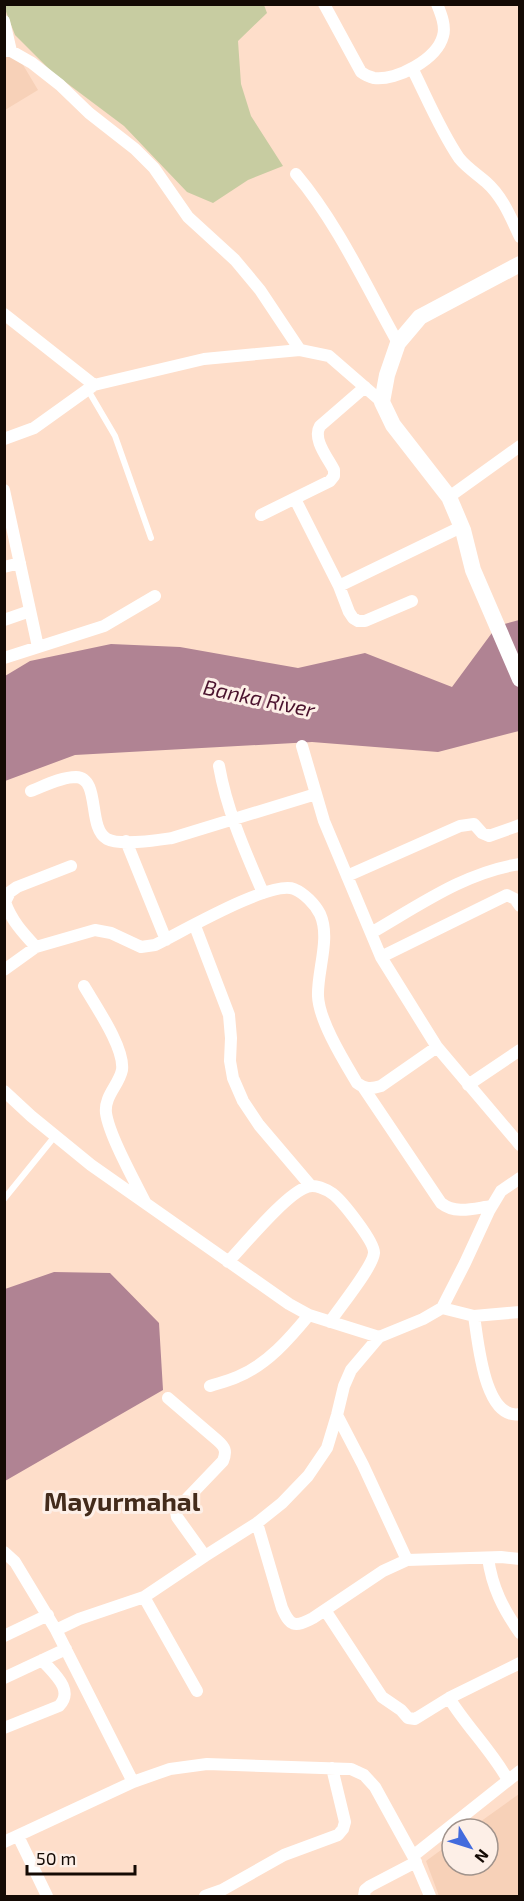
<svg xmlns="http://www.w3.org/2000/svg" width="524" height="1901" viewBox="0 0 524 1901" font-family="'Exo 2',sans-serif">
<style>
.built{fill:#f7d1b8}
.green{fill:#c7cca1}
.water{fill:#b08393}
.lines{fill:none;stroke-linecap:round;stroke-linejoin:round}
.lane{stroke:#fff;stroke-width:6}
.street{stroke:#fff;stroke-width:12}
.secondary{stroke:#fff;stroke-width:16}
.labels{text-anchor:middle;stroke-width:6;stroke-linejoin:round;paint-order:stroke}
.water-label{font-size:21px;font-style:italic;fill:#4a122d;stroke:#fdefe7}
.district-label{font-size:26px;font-weight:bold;fill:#432b1b;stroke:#fdefe7}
</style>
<rect width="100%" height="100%" fill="#fedeca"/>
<path class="built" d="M4 33 38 90 5 110H4Z
M519 1794V1896H439L426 1861 452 1842V1865H488V1829H470Z"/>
<path class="green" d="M5 4 264 5 267 13 238 41 241 84 251 116 283 166 248 180 213 203 187 192 124 126 52 72 15 35 5 9Z"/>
<path class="water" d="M519 620V731L438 752 312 742 75 755 5 781V676L30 661 111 644 180 647 298 668 365 653 452 687 497 626Z
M54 1272 110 1273 159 1323 163 1390 5 1481V1289Z"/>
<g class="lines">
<path class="lane" d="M88 390 115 436 151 538
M4 1199 55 1136"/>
<path class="street" d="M324 4 361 72C365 75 369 77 374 78 397 81 437 59 443 36 446 26 441 14 437 4
M4 21 11 51
M4 51H11L32 63 60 85 89 113 135 149 154 168 188 217 235 260 260 290 300 350
M412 68C427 98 440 130 459 158 467 168 477 174 486 182 503 197 511 218 520 237
M296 174C338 224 366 286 398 343
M4 314 94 385 204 359 300 350 329 356 382 402
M4 439 34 428 94 385
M4 490 38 647
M449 497 520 446
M295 499 339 586 349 612 353 618 358 621H365L412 601
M261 515 330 481 334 476V470C328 458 312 439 320 426L365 387
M4 567 20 563
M339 586 461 527
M4 620 30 611
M4 658 104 626 155 596
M302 746 324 821 381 957 437 1047 520 1145
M219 766C227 811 245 851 263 893
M31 791C44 786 61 777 76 777 101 778 87 828 107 839 120 846 158 840 172 838L316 794
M126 841 166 940
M347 876 460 826 474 824 482 833 489 836 520 825
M195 926 229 1015 231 1038 230 1061 233 1078 243 1101 259 1125 310 1185
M371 933C418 906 465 872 520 864
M36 947C23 933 11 920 5 902L10 892 17 887 71 866
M381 957 507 895 515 899 520 906
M4 970 36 947 95 930 111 933 141 947 155 945C180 933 270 880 294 889 304 893 315 904 320 914 331 938 317 971 318 996 319 1021 344 1061 357 1083 365 1089 371 1089 381 1086L437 1047
M84 986C95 1005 125 1048 122 1070 119 1085 104 1096 106 1113 109 1135 134 1180 145 1202
M468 1085 520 1050
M363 1087 441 1203C456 1215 475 1208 492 1206
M4 1091 31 1116 91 1165 289 1304 309 1315 379 1337 423 1319 442 1308 465 1263 489 1211 501 1191 520 1178
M228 1262C245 1244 287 1193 307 1187 315 1184 326 1189 333 1194 342 1201 375 1242 374 1253 373 1267 339 1308 330 1322
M442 1308 474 1316 520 1312
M474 1316C478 1340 484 1421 520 1414
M210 1386C219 1383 228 1381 237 1377 267 1365 290 1338 309 1315
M168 1398 217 1440C225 1447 227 1451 223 1461L179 1507 176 1512 177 1517 205 1556
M337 1415 363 1465 407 1560
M257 1523 282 1608C290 1626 294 1628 313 1618L383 1571 407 1560 501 1557 520 1559
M4 1552 15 1562 56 1630 133 1782
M488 1558C492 1587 503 1609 520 1633
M144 1597 197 1691
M325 1610 382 1697 401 1710 408 1718 415 1719 449 1698 520 1663
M56 1630 79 1619 144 1597 205 1556 257 1523 282 1503 308 1476 327 1448 337 1415 344 1386 351 1370 379 1337
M4 1636 48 1615
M4 1678 66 1649
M449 1698C467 1727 491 1750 508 1780
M4 1728 59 1706C75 1690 53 1673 42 1660
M18 1836 47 1896
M4 1842 133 1782 170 1769 207 1764 351 1769 364 1775 375 1787 413 1856 430 1896
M413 1856 520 1771
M205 1896 222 1890 284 1855 338 1835 343 1829 345 1822 332 1768
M364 1896 365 1890 370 1886 416 1862"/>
<path class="secondary" d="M520 264 420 317 398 343 387 375 382 402 393 425 449 497 463 530 473 570 520 679"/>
</g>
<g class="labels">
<g class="water-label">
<text transform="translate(259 699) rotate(12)" y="7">Banka River</text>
</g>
<g class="district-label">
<text x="122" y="1511">Mayurmahal</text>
</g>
</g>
<rect width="524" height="1901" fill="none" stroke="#140a04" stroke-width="12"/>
<g transform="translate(470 1847) rotate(128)"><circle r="28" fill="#fdefe7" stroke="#a0938c" stroke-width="1.5"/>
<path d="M0-4.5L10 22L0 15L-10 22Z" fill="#436bdd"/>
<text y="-9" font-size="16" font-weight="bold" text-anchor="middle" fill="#140a04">N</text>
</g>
<path d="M27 1865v9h108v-9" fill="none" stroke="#140a04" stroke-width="3"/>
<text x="36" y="1865" font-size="18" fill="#140a04" stroke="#fdefe7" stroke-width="4.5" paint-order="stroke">50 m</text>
</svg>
